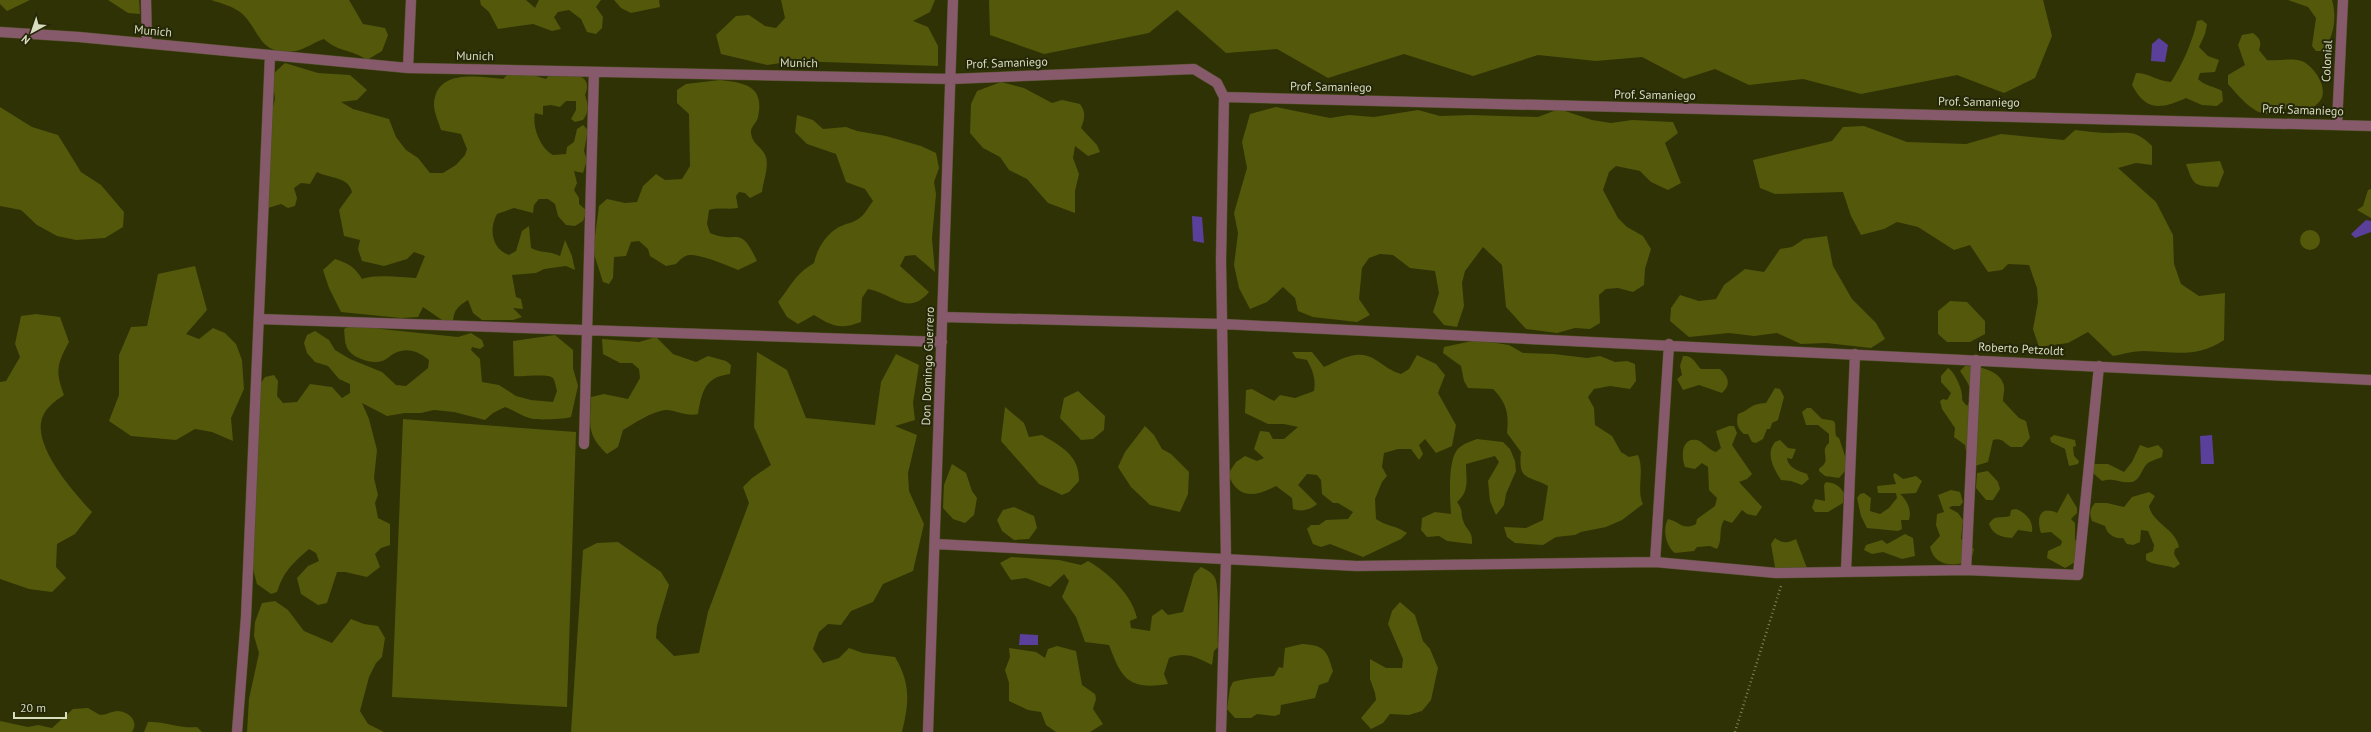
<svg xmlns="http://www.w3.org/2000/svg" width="2371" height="732" viewBox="0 0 2371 732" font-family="'PT Sans',sans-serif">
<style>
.green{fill:#54580b}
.water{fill:#5a3f9b}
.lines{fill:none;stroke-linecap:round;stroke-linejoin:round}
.street-casing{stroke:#4e5126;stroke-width:11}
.path{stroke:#80835d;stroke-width:2.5;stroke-dasharray:1 3;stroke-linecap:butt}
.street{stroke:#86596b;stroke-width:10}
.labels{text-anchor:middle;stroke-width:4;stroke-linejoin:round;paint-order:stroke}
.street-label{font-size:12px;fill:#d9ddbf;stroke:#252709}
</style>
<rect width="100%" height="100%" fill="#2f3204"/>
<path class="green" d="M0 0H30L7 11 0 4Z
M108 0H139L140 14 128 13Z
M211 0H349L363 24 385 28 388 35 382 51 367 60C351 49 338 52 324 39 315 42 305 49 296 51 257 57 261 29 240 12 232 6 220 3 211 0Z
M480 0H526L535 8 539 0H601L596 7 603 17 602 28 596 34 587 32 581 19 569 10 558 12 554 17 561 29 552 31 533 24 498 29 489 12 481 5Z
M614 0H659L660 7 631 13 621 8Z
M781 0H935L930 12 913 21 928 27 938 46V66L795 61 767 65 721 54 716 35 736 16 749 15 765 26 776 28 785 18Z
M989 0H2043L2052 36 2035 78 2004 93 1957 75 1861 94 1803 79 1749 85 1715 69 1684 79 1642 57 1596 61 1538 55 1473 76 1404 54 1328 78 1277 49 1226 53 1177 10 1149 33 1044 54 990 35Z
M2288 0H2332C2337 18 2334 34 2324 51H2316L2312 46 2316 18 2308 7Z
M2202 20 2207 24 2205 34 2199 47 2208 56 2219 60 2215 72 2200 73 2198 79C2205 86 2213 86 2222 91L2223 101 2217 106 2202 105 2186 98C2162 109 2146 112 2132 85L2136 73C2149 73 2157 81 2171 82 2182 65 2193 41 2197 21Z
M2253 33C2260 39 2262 41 2259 50L2267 60C2278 61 2294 57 2304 62 2317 70 2332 93 2316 105 2307 112 2293 108 2283 109 2277 110 2274 115 2266 114 2251 112 2238 95 2228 84V75L2245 65 2238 45 2242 35Z
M285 63 318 73 350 75 367 90 357 100 341 102 353 109 389 119 396 137 406 150 418 158 430 173H443L456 165 465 155 467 149 461 134 441 130C439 123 434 113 434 105 435 68 479 77 503 79L508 74 526 73 546 79 551 73C566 74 595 71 585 95 588 105 590 110 583 120L575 122 571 119 576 110V101H566L560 107 551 105 543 106V115L535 113C532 127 540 148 553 155L566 154 567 147 574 142 577 129 583 125 588 130 584 151 587 160 583 173 574 171 577 183 574 190 579 198V204L587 211 583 221 575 226 566 225 558 216 555 204 548 199H539L534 205 533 213 514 208 497 214C489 228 491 249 509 255L516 251 522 231 529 226 531 248C540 253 550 251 560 256L565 240 572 256 575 270 566 266 544 269 536 273 512 275 516 297 521 299 523 309 513 308 522 317 513 320H482L473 313 468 300C458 306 454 310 453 321L442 320 423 307 418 317 401 318 341 312 329 288 323 270 335 259C348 263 355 267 362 279 375 274 401 277 416 278L425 256 414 252 407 259 384 266 362 261 358 249 360 240 344 236 339 210 352 192C348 176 330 179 317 172L310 184 301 183 294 188 297 198 295 206 288 208 281 204 268 208 271 115 275 99 272 75Z
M720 80C744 83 765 85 758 117 757 123 750 127 751 133 752 143 760 146 764 153 771 163 763 181 762 192L750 198 745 193 739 192 736 196 738 208C727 210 719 207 709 210L707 224 710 233C739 245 739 223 757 261L738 270C727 265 700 254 689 255 683 256 679 261 676 264L666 266 650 256 648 249 639 241 631 242 626 256 614 257 613 278 609 284 603 282 593 251 599 206 607 199 625 203 637 202 643 186 656 174 665 180 682 179 690 166 689 114 677 103V90L686 84Z
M1001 82 1024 88 1052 103 1062 100 1080 104C1086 112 1085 118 1081 128L1097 145 1100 152 1088 156 1075 146 1073 158 1079 174 1075 191V213L1048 203 1027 179 1009 170 1000 157 983 148 970 133 971 104 977 91Z
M0 107 32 127 58 135 81 172 101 185 124 212 123 227 105 238 76 240 57 236 37 225 21 210 0 206Z
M1276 107 1330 118 1349 115 1374 117 1418 110 1440 116 1471 115 1538 117 1559 109 1592 120 1611 123 1632 120 1673 122 1678 133 1665 143 1681 183 1668 190 1651 182 1640 171 1616 166 1609 172 1603 190 1618 218 1627 227 1643 236 1651 249 1645 269 1644 285 1633 292 1618 288 1606 289 1599 295 1600 323 1590 329 1575 328 1557 333 1526 329 1506 307 1502 265 1483 247 1465 271 1462 283 1464 306 1457 327 1444 325 1433 312 1439 293 1435 271 1410 268 1393 255 1380 254 1369 258 1362 268 1359 299 1370 315 1357 322 1313 317 1298 311 1295 298 1283 287 1267 302 1250 309 1239 288 1234 265 1238 233 1234 213 1247 168 1242 142 1250 114Z
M797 115 813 120 823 129 846 127 857 131 886 136 921 146 936 153 939 168 934 182 936 194 932 238 935 272 915 255 905 256 900 266 929 292C908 317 894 294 868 289L862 298 861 322C840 330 832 326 814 315L798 324 787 317 778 302C792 285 794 275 814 263 817 249 826 234 839 227 847 223 855 223 862 216 866 212 869 206 873 201L865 189 846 182 836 154 807 144 795 132Z
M1864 126 1907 142 1966 144 2001 134 2064 140 2075 130C2086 131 2098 133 2110 133 2130 133 2136 130 2152 146V165L2136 163 2118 168 2156 202 2173 235 2174 264 2181 284 2199 296 2225 293 2224 340C2198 358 2174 352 2144 351 2134 351 2123 354 2113 356L2088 332 2068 343 2039 347 2033 329 2038 302 2037 288 2029 265 2008 264 2002 270 1988 272 1970 245 1954 250 1918 227 1897 222 1884 229 1861 235 1851 216 1843 192 1775 194 1760 188 1753 160 1832 141 1843 127Z
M2220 161 2224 172 2218 187C2194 186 2194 186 2186 164Z
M2371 189V218L2357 210 2363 206 2368 190Z
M2300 240a10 10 0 1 1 20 0a10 10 0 1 1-20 0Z
M1827 236 1833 266 1852 299 1876 323 1885 339 1871 348 1826 343 1801 344 1777 333 1754 336 1729 333 1689 337 1670 321 1671 308 1680 295 1699 301 1716 299 1724 285 1745 269 1764 272 1780 249 1792 247 1804 239Z
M195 266 207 310 186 334 199 339 213 328 225 333 236 344 242 360 244 389 231 418 233 441 212 432 195 429 176 440 131 436 109 421 119 395V355L131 327 147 326 158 274Z
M1950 301 1967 302 1985 321V334L1970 342H1947L1938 334V311Z
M36 314 60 317 69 342C57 364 55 371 64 395 54 402 43 409 41 423 37 451 74 493 92 512L75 534 57 544 56 567 66 578 52 592 29 589 0 579V382L6 381 20 357 15 344 21 316Z
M350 326H370L381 329 458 337 471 333 482 340 484 346 480 349 472 347 471 350 480 359 482 382 499 385 516 396 531 400 553 402 557 391C556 387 555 381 553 378 548 373 522 377 514 376L513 341 555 335 573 350V368L578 386 571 417C566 419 541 420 534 419 525 418 514 410 505 407L493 413 485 420 454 412 434 410 421 413H405L387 416 362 403 369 419 377 450 374 478 378 495 375 503 378 518 390 524V545L381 548 375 554 380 567 367 577 345 572H337L327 603 318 605 301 594 297 578 308 566 319 561 316 553 309 549C292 564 284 571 277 592L271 594 257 584 251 562 260 384 265 377 274 375 278 381 277 396 283 403 297 402 310 384 332 387 342 398 350 393V384L339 379 328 366 315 362 307 353 304 343 307 335 315 331 329 340 335 350 350 359 382 372 396 385 406 386 428 368 429 360C419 352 408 347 395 353 390 355 387 360 382 361 373 364 356 359 350 352 344 346 345 336 344 329Z
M656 337 673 354 696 362 708 356 726 361 731 365 730 374C705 377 702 391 698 414 686 417 674 409 665 410 651 412 635 423 623 430L618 447 607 454C586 434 590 425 591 397L604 394 628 399 640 378 639 369 632 363H620L603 354 602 339 639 342Z
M1477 340 1509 345 1523 353 1554 354 1587 358 1600 356 1615 362 1627 361 1635 364 1636 381 1630 389 1610 386 1594 389 1588 397 1594 408 1595 425 1612 436 1621 452 1629 457 1638 455C1645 471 1636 490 1643 504L1622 520 1606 527 1581 532 1575 535 1556 537 1543 545 1515 543 1507 537 1504 527 1526 528 1543 520 1548 486C1527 475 1518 481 1521 452L1507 433C1509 414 1507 403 1493 389L1468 388 1464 381 1461 366 1443 353 1444 347Z
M757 352 787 370 806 418 875 425 881 382 896 354 919 365 913 403 915 420 895 426 917 435 908 473 909 491 924 524 913 571 883 584 873 602 851 611 841 625 828 624 819 632 813 649 823 663 839 658 849 648 863 653 895 657C911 684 909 703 902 732H571L583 550 597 543 618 542 661 572 669 585 657 626 656 638 674 656 699 653 708 612 749 503 743 487 752 478 771 465 754 427Z
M1292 352H1312L1324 367C1342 359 1358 348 1376 360 1385 366 1391 371 1401 374L1409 369 1417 355 1436 364 1445 375 1438 393 1456 425 1452 446 1436 453 1425 439 1419 445 1423 454 1419 460 1411 449H1398L1384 453 1382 467 1387 476 1382 482 1375 499 1376 519C1386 526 1397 526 1407 533L1401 539 1363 557 1330 544 1321 547 1313 544 1307 529 1311 525H1319L1326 520 1348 519 1353 512 1338 503H1333L1322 494 1321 480 1317 475 1307 474 1298 485 1317 504C1310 510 1301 512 1293 509L1292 498 1276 486C1255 497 1238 500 1228 474L1236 462 1245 456 1257 461 1264 458 1254 449 1260 431 1269 432 1273 439H1284L1298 427 1284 424H1268L1245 413 1246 390 1252 389 1274 401 1280 395 1295 398 1314 391C1316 379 1313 371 1307 360L1296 358Z
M1683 356C1693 355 1695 363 1701 369H1720C1729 377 1731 385 1722 393L1699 385 1683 390 1677 379 1682 375 1680 366Z
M1965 366C1978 366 2001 370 2004 386 2005 390 2003 396 2003 401L2019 418 2026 421 2030 438 2022 447H2011C2004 443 2002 437 1993 440L1988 462 1975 466 1967 457 1965 445 1954 437 1955 428 1942 409 1940 401 1943 399 1947 400 1951 393 1941 382V376L1948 368C1955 372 1964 392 1962 400L1967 406C1976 393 1968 383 1960 371Z
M1775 388 1780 389 1784 397 1778 420 1772 423 1770 429H1767L1763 439 1756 443 1752 442 1748 434H1744C1737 428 1736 423 1738 414 1752 409 1749 404 1766 403Z
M1078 391 1105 416 1104 430 1093 439 1081 440 1060 418 1064 398Z
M1005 407 1024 423 1029 437 1042 435C1061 446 1080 456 1079 481L1069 492 1062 495 1039 484 1001 441Z
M1807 408H1811L1822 419C1839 421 1834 420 1836 436L1839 438 1846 459V470L1839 478 1825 476 1819 471C1819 466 1822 468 1824 464 1829 457 1820 450 1829 443V434L1818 425H1806L1802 412Z
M403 419 576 432 567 707 392 697Z
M1145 426 1154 435 1162 449 1171 454 1189 472 1188 494 1180 512 1150 505 1131 487 1118 467 1125 452Z
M1729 426H1734L1737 433 1732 445 1752 474 1747 479 1739 482 1762 507 1756 516 1747 514 1742 510 1732 523 1724 520C1718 530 1723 540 1717 549L1710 546 1697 547 1694 551 1675 553C1666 546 1662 530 1668 519 1680 522 1683 531 1696 524L1697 519 1715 506 1717 498 1709 490 1708 467 1702 463 1695 469 1685 467C1681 457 1681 437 1697 440 1704 442 1708 450 1716 452L1721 448 1716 431Z
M2054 435 2075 440 2076 446 2073 447 2074 456 2079 461 2078 464 2069 466 2065 449 2051 442 2050 438Z
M1477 439 1503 442 1510 449 1515 461 1516 471 1506 494 1504 505 1496 515 1490 501 1488 481 1499 462 1495 456 1466 464C1466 479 1470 491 1457 502 1464 512 1460 512 1463 520 1466 531 1473 530 1472 544L1447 541 1439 536 1427 537 1421 530 1422 518 1435 512 1451 514C1450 498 1447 456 1460 447 1465 443 1472 441 1477 439Z
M1780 440 1788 448 1796 449 1792 459 1787 458C1788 468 1799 471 1807 474L1809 479 1802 485 1791 481 1781 480C1774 469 1765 454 1775 442Z
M2140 445 2148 448 2158 445 2163 450 2162 457C2158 459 2149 461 2146 465 2141 471 2140 480 2132 482 2120 484 2115 477 2102 481L2094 474 2091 468 2094 464H2108L2124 472 2132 462Z
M952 464 966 473 972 491 977 498 974 515 965 523 953 519 943 508 944 485Z
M1988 471 1998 482 2000 489 1993 500H1986L1976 488 1977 473Z
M1895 473 1903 479 1916 476 1922 481 1916 493 1900 494C1907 500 1912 510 1909 520H1901L1902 529 1898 531 1867 528 1861 516 1857 498 1860 494 1864 493 1871 498 1870 511 1880 514 1889 508 1897 498 1896 493H1878L1877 486 1896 484 1893 475Z
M1826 482C1835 483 1839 485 1844 493L1843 503 1828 512H1815L1812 508 1815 499 1825 501 1824 485Z
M1951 490 1960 492 1963 502 1960 506H1952L1949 508 1958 513 1963 520 1961 539 1974 549 1971 561C1955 566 1935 568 1930 547L1940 536 1936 525 1937 514 1944 512 1938 495Z
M2149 492 2155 496 2149 506C2153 524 2176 529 2179 547L2175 549 2174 554 2180 564 2174 568C2164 564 2155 566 2146 560V554L2153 551 2154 545 2148 531 2141 530 2140 542 2133 545 2127 544 2123 538C2114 539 2107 534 2105 526L2092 521C2089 513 2090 509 2095 503H2107L2124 507 2132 497Z
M2068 493 2077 508V513L2071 519 2075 523V540L2081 545 2077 561 2065 568 2047 558 2048 551 2061 545 2062 541 2051 532 2041 533C2036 518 2040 505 2057 513Z
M1014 507 1034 516 1037 528 1029 539 1014 540 1002 531 997 520 1003 510Z
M2016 509C2025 512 2034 521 2032 532L2018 530 2012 538C2001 537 1993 535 1989 524 1995 514 2000 519 2010 516L2011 510Z
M1905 534 1913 538 1915 556 1902 559 1883 552 1872 554 1864 550 1866 545 1882 540 1887 544Z
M1775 538C1783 544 1788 543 1796 539L1808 571 1776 573 1771 544Z
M1011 557 1059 560 1081 565 1088 561C1109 573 1132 595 1137 618L1130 621 1131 628 1150 631 1152 616 1162 609 1168 615 1183 612 1194 574 1201 567C1207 570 1212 572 1215 578 1220 589 1217 632 1218 647L1214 651 1212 665C1197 658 1186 651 1169 658L1164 674 1168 684C1129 690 1122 680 1109 645L1085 642 1076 617 1062 597 1069 581 1064 574 1050 587 1026 578 1011 580 1000 563Z
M275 601 288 610 304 631 332 643 351 619 364 624 378 626 385 638 382 657 376 663 369 677 360 711 368 724 384 732H247L249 699 259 653 254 636 255 622 262 603Z
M1400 602 1415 615 1423 641 1430 649 1438 668 1431 700 1422 711 1409 715 1390 714 1383 723 1371 729 1361 718 1376 700 1375 693 1370 679V659L1386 668H1402L1403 659 1388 624 1392 611Z
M1302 644C1325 645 1327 651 1333 671L1328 682 1319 685 1315 698 1281 705 1280 714 1275 716 1257 714 1251 718H1235L1227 709 1230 688 1233 682C1246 678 1260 678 1274 676L1279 667 1283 668 1285 648Z
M1057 646 1076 651 1082 685 1095 694 1096 699 1093 709 1103 724 1090 732H1056L1046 725 1041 712 1028 710 1009 701V683L1005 670 1010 657 1009 648 1036 652 1045 658 1048 649Z
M88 708 100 715C106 715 112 711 118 711 130 712 139 722 132 732H0V721L28 727 38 725 52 728 73 709Z
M148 722C165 721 180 729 197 727L202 732H144Z"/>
<path class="water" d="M2159 38 2168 45 2165 62 2151 61 2152 44Z
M1192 216 1202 217 1204 243 1193 241Z
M2366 220 2371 221V232L2355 238 2351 234Z
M2212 435 2214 464H2201L2200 436Z
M1020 634 1038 635V645H1019Z"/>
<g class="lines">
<defs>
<path id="street" d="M146 0 147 43
M0 32 79 37 408 68 951 79 1194 69 1217 83 1224 97 1221 261 1226 560 1221 732
M408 68 411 0
M1224 97 2371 126
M2337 124 2343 0
M943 317 1222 324 2371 380
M259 319 942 342
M584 444 594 72
M935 544 1356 566 1655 562 1776 573 1966 570 2078 575 2099 366
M1655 562 1669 344
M1966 570 1976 360
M1846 571 1855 354
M237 732 246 617 270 55
M928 732 953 0"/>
</defs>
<use href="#street" class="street-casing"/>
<path class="path" d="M1735 732 1781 586"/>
<use href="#street" class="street"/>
</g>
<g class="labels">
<g class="street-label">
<text transform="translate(153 31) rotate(5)" y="4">Munich</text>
<text transform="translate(475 56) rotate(1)" y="4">Munich</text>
<text transform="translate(2327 61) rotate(-87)" y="4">Colonial</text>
<text transform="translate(799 63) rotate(1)" y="4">Munich</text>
<text transform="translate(1007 63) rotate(-2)" y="4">Prof. Samaniego</text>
<text transform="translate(1331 87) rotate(1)" y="4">Prof. Samaniego</text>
<text transform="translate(1655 95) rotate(1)" y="4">Prof. Samaniego</text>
<text transform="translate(1979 102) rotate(1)" y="4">Prof. Samaniego</text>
<text transform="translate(2303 110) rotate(2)" y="4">Prof. Samaniego</text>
<text transform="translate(2021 349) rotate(3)" y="4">Roberto Petzoldt</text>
<text transform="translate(928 366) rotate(-88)" y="4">Don Domingo Guerrero</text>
</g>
</g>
<g transform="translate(32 32) rotate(220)" stroke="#252709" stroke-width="3" paint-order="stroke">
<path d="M0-3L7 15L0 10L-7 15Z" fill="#d9ddbf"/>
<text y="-6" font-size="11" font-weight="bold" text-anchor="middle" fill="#d9ddbf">N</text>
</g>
<path d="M14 712v6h52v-6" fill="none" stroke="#d9ddbf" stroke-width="2"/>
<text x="20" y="712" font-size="12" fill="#d9ddbf" stroke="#252709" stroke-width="3" paint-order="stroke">20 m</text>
</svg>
